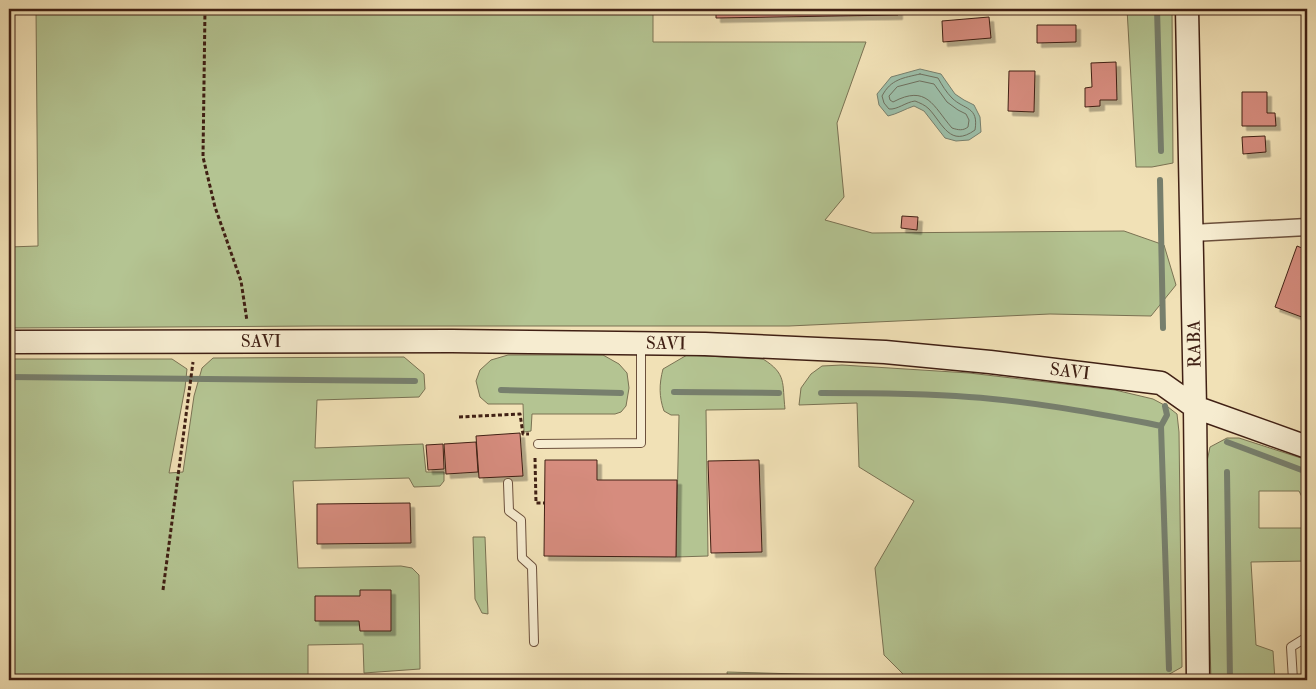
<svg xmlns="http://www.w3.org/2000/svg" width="1316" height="689" viewBox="0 0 1316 689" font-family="'IM FELL Double Pica',serif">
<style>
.green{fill:#b4c492;stroke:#7a7253}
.water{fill:#9cbea8;stroke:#777f6d}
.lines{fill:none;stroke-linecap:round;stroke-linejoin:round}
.shore{stroke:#6e6f5e;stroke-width:1}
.stream{stroke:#777f6d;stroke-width:6}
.building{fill:#d68c7e;stroke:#402014;filter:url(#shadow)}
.lane-casing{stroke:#6c503c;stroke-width:10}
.street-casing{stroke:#6c503c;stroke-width:19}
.secondary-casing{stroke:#402014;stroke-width:25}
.path{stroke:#402014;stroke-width:3;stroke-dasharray:4 2.5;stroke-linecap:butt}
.lane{stroke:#f6ecd0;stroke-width:8}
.street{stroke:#f6ecd0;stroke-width:16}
.secondary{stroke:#f6ecd0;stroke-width:22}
.labels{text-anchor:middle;stroke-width:4.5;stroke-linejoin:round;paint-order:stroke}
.street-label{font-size:18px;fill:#402014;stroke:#f6ecd0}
</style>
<defs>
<filter id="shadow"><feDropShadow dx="4.5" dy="4.5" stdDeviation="0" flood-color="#0004"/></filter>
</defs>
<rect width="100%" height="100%" fill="#f1e1b6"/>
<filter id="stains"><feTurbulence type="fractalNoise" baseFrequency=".004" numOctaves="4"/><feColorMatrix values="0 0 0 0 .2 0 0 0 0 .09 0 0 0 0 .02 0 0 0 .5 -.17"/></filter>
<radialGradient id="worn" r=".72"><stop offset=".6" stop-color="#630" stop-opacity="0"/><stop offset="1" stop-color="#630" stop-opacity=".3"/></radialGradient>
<path class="green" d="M36 9H653V42H866L837 123 844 197 825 220 872 233 1124 231 1164 245 1176 285 1151 316 1050 314 789 326H318L9 328V247L38 246Z
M1127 9H1172L1173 163 1152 167H1136Z
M508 355H603L619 364 627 373 629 388 626 406 621 412 615 414H532L531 431 524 432 523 404H488L480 397 476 381 480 370 491 360Z
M687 355 763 359C787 374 782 383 785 409L706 410 708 556 676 557 679 415H671L664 411C659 397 659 384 663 369Z
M404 357 424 374 425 389 419 397 317 400 315 448 423 444 426 472H444V481L440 486 414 487 409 478 293 481 298 568 401 566 412 568 419 575 420 669 364 673 363 644 308 645V680H9V359H172L187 369 185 388 169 473 183 472 194 396 202 368 213 358Z
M842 365 969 373 1115 390 1153 399 1168 407 1177 414 1179 432 1182 667 1159 680H728L727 672 906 677 884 655 875 568 914 501 859 467 857 403 799 405 801 388 811 374 822 366Z
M1227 438H1239L1307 460V507L1299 491H1259V528H1307V561L1251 562 1256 645 1273 651 1275 680H1211L1205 471 1210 447Z
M473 537H485L488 614 482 613 475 599Z"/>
<path class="water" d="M920 69 941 74 955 94 964 100 974 105 980 117 981 132 969 140 956 141 945 138 924 111 914 106C905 109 897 114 888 116L879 105 877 94 891 77Z"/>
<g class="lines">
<path class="shore" d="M920 74 938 78C942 85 946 92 952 98 964 110 979 106 975 130 950 148 943 124 929 109 925 105 920 103 915 101 906 102 897 110 889 109L884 103 882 96C891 79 903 78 920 74Z
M920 81 934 84 947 102 958 110 966 114 969 120 968 127C963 131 958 130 952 128 933 106 927 84 893 102L890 100 889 96 897 87Z"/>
<path class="stream" d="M1157 9 1161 151
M1160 180 1163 328
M9 377 415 381
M501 390 621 393
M674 392 779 393
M821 393C871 393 920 393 969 397 1029 401 1088 412 1147 423L1161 426
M1165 406 1167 415 1161 426 1169 669
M1227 442 1307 472
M1227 472 1230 680"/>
</g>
<path class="building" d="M716 9H898V15L716 18Z
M1304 9H1307V30H1305Z
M989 17 991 38 943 42 942 21Z
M1037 25H1076V42L1037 43Z
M1116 62 1117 100H1100V106L1085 107V88L1092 87 1091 63Z
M1009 71H1035L1034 112 1008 111Z
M1242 92H1267V113H1275L1276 126H1242Z
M1265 136 1266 152 1243 154 1242 137Z
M902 216 918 217 917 230 901 228Z
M1297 246 1307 250V319L1275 307Z
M520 433 523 476 479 478 476 436Z
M476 442 478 472 446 474 444 444Z
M443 444 444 469 428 470 426 445Z
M545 460H597V480H677L676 557 544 556Z
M759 460 762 552 711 553 708 461Z
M410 503 411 543 317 544V504Z
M360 590H391V631H360L359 621H315V596H360Z"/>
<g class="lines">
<defs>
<path id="lane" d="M538 444 641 443V345
M508 483 509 511 521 520 522 558 532 567 534 642
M1293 680 1291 647 1307 637"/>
<path id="street" d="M1192 233 1307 227"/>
<path id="secondary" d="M1187 9 1195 407 1198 680
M9 342 452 341 705 344 885 352 990 362 1161 383 1195 407 1307 447"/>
</defs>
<use href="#lane" class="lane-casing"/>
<use href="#street" class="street-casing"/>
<use href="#secondary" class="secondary-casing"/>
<path class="path" d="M205 9 203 157 215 207 241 281 247 321
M459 417 520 414 523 434H529
M535 458 536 503H545
M163 590 193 362"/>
<use href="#lane" class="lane"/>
<use href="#street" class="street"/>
<use href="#secondary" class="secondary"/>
</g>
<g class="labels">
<g class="street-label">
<text x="261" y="347">SAVI</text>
<text transform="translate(666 343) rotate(1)" y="6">SAVI</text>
<text transform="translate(1194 344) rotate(-91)" y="6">RABA</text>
<text transform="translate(1070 371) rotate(7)" y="6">SAVI</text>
</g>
</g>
<rect width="1316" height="689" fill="none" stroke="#f1e1b6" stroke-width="30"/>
<rect x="10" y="10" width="1296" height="669" fill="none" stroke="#402014" stroke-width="2.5"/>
<rect x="15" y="15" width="1286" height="659" fill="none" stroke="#402014"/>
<rect width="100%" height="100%" filter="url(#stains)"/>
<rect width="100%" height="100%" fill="url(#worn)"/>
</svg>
